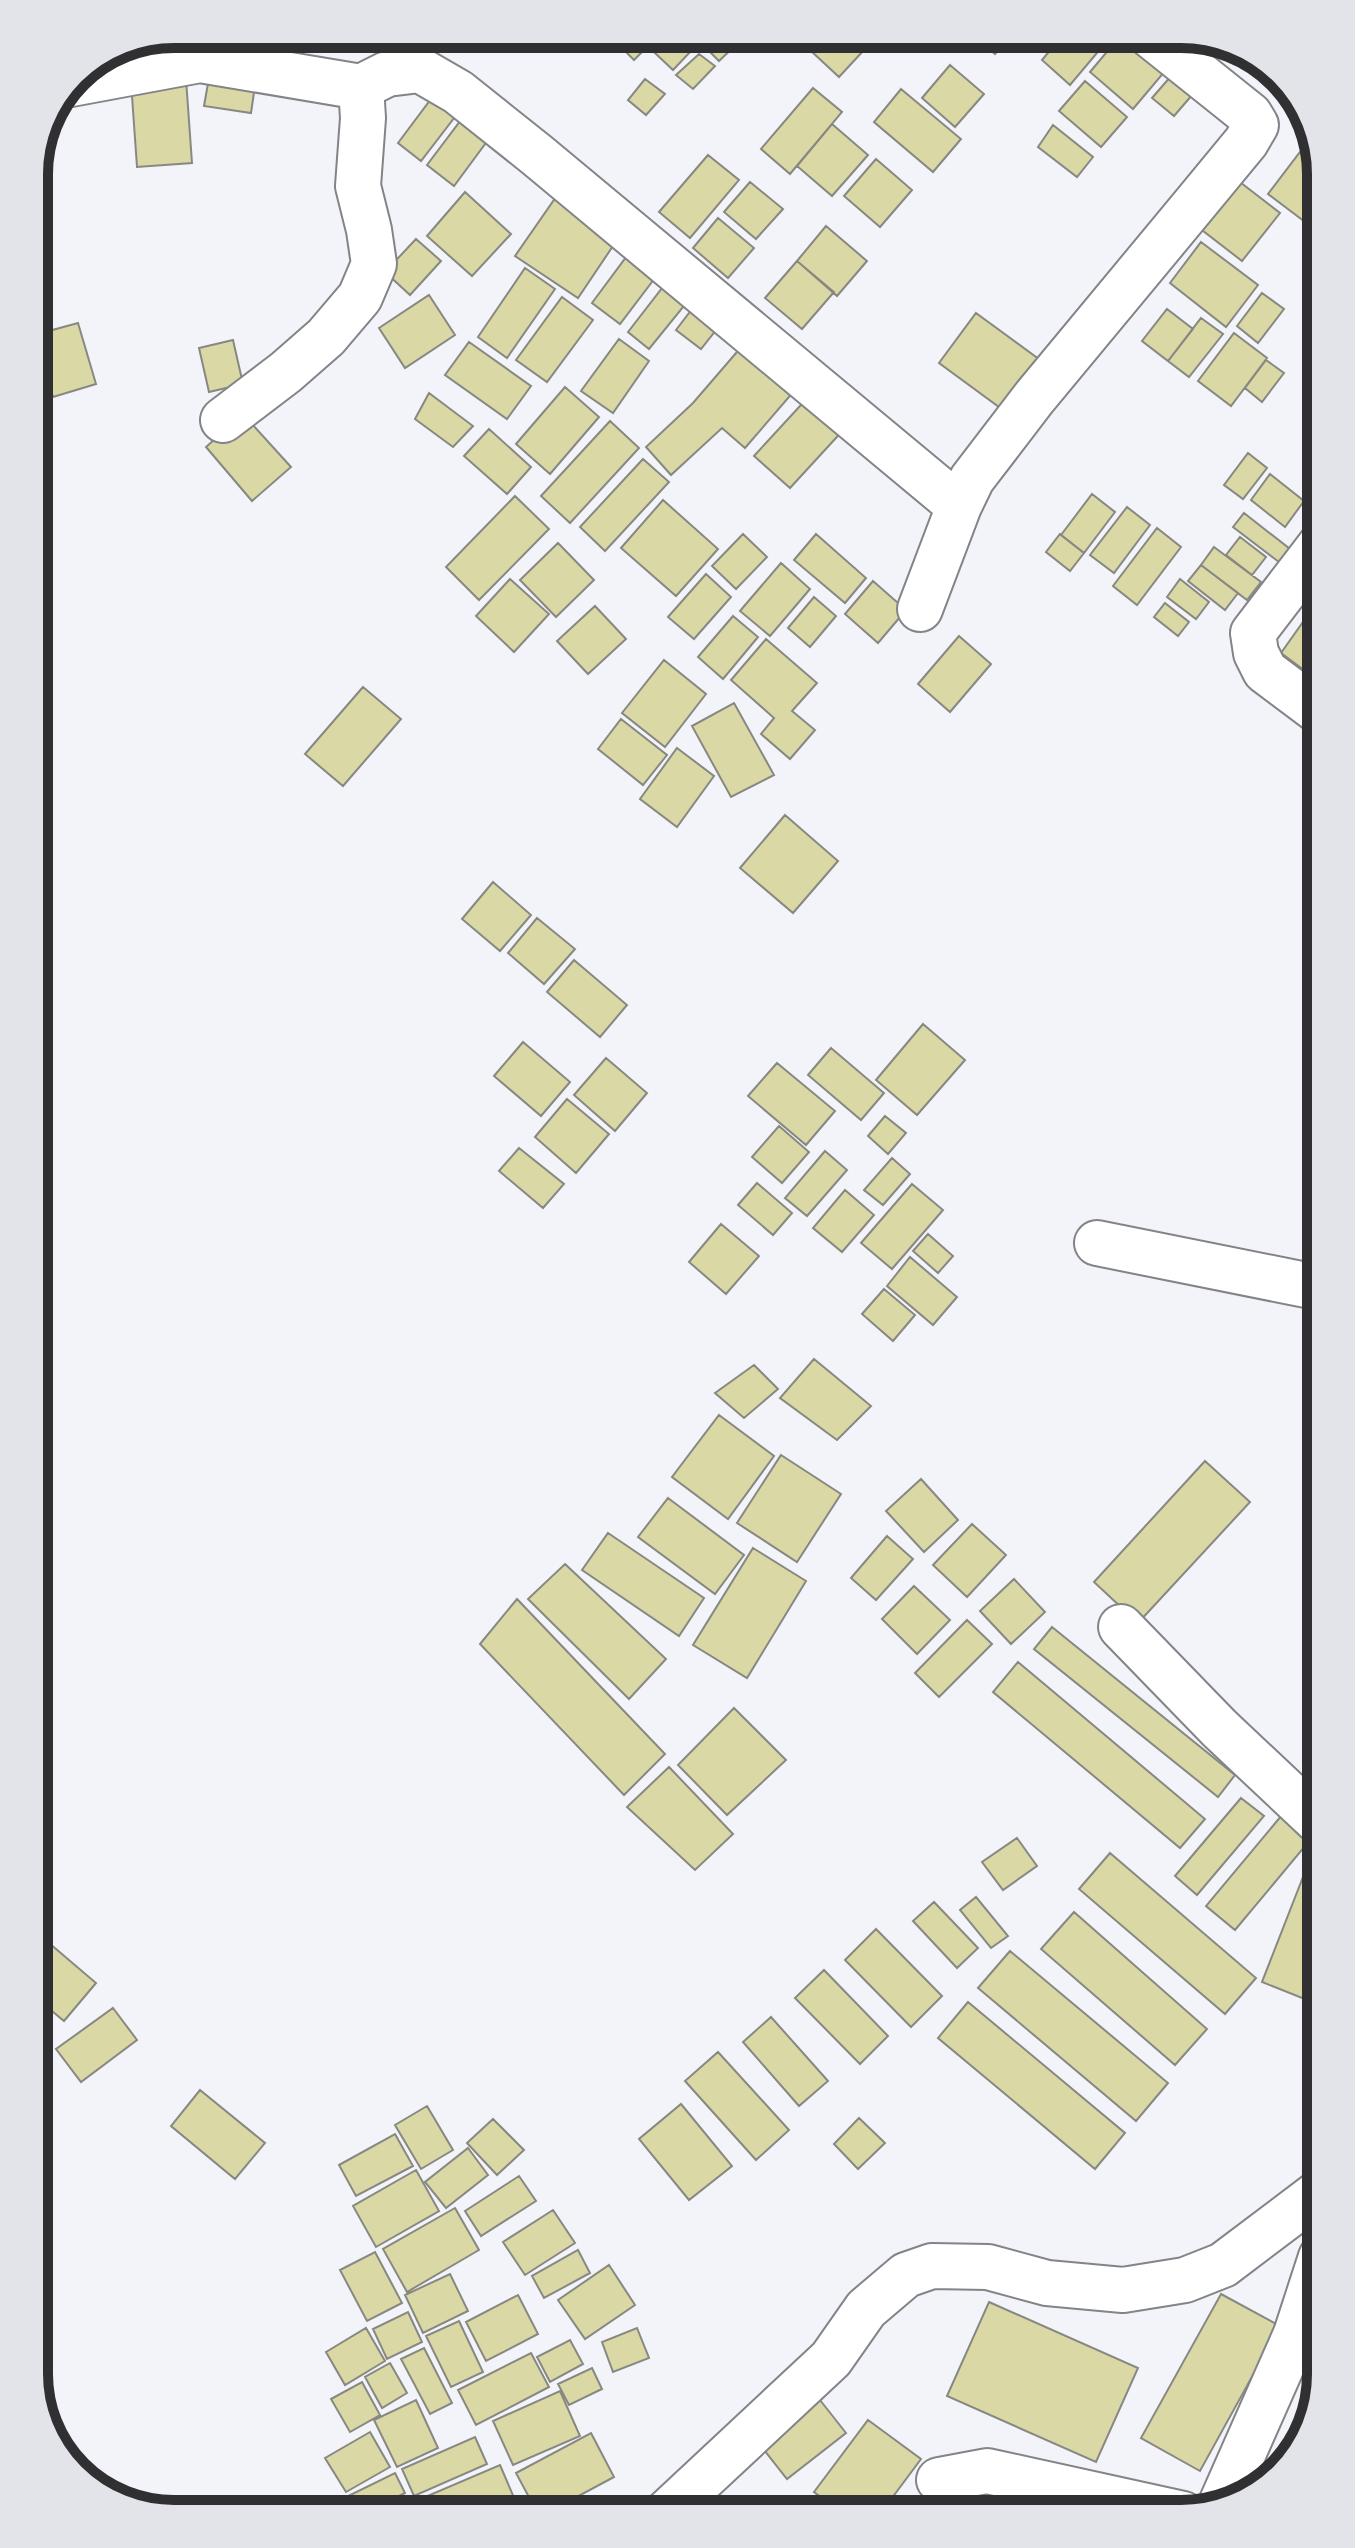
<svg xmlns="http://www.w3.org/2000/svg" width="1355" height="2548" viewBox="0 0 1355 2548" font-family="Mulish,sans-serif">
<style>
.building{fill:#dad8a4;stroke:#888883;stroke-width:2}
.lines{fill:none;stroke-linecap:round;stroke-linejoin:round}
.minor-casing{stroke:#838488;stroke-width:48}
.minor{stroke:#fff;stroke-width:44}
.rim{fill:none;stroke:#303032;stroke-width:10}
</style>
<rect width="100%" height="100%" fill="#f3f4fa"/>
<path class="building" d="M1112 35 1070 85 1042 60 1062 36Z
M1121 35H1136L1171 64 1133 109 1090 72Z
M974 36H1011L995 54Z
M876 37 839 77 797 38Z
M655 39 634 60 614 40Z
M672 39H682L692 50 673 70 655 53Z
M709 39H739L741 40 719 61 703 45Z
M356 42H394L390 55 355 45Z
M699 54 715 66 693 89 676 75Z
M950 65 984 94 955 127 922 98Z
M1178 68 1199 87 1174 116 1152 98Z
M210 72 256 79 251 113 204 106Z
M186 79 192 163 137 167 131 82Z
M645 79 665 94 646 115 628 100Z
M1085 81 1127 117 1101 147 1059 111Z
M813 88 842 112 790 174 761 149Z
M901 89 961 139 933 172 874 122Z
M437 91 461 109 421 161 398 143Z
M464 116 491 136 454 186 427 165Z
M832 124 868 155 832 196 797 166Z
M1053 125 1093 157 1077 177 1038 147Z
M1300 152 1320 167 1321 234 1268 194Z
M708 155 739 180 690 238 659 212Z
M876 159 912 190 880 227 844 196Z
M1236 179 1280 213 1242 261 1198 227Z
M750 182 783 209 756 239 724 212Z
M465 192 511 234 472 276 427 236Z
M556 197 617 240 578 298 515 256Z
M718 218 754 248 728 278 693 248Z
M826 226 867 261 837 296 797 261Z
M416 239 441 261 410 295 385 272Z
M1201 242 1258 285 1226 327 1170 283Z
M635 245 664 266 620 324 592 303Z
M797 261 834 292 802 329 765 298Z
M525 268 555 289 507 358 478 337Z
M666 283 688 301 649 349 628 332Z
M1262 293 1284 309 1258 343 1237 326Z
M429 295 455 335 405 368 379 328Z
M562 297 593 320 547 382 516 360Z
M699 300 724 320 701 349 676 330Z
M1167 309 1193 329 1168 361 1142 341Z
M976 313 1051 368 1014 418 939 363Z
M1201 318 1223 334 1189 377 1168 361Z
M78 323 96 384 53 397 34 335Z
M1234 333 1267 358 1231 406 1198 381Z
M749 338 801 383 745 448 722 428 671 475 646 447 693 403Z
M619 339 649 361 613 413 581 391Z
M233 340 243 384 209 392 199 348Z
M469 342 531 386 507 419 445 375Z
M1266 360 1284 373 1262 402 1245 388Z
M565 387 599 417 550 474 516 444Z
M429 393 473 426 453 447 415 419Z
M812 393 847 426 790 488 754 456Z
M243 414 291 467 252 501 206 447Z
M610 421 639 448 570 523 541 496Z
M489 429 531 467 507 494 464 456Z
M1248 453 1267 468 1243 499 1224 485Z
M643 459 669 482 605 551 580 527Z
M1270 474 1304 501 1285 527 1251 500Z
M1092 494 1115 512 1084 553 1061 535Z
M515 496 549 529 479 600 446 567Z
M663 500 718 549 676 596 621 548Z
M1127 507 1150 525 1114 573 1090 555Z
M1244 513 1290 549 1279 562 1233 527Z
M1157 528 1181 547 1137 605 1113 586Z
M743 534 767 557 736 589 712 566Z
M816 534 866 578 845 603 794 560Z
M1060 534 1084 553 1070 571 1046 552Z
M1240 537 1266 557 1252 575 1226 555Z
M558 543 594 580 556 617 520 580Z
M1214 547 1261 582 1247 600 1201 565Z
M781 563 810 589 770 636 740 611Z
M1201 565 1238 593 1225 610 1188 581Z
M706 574 731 597 694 639 668 617Z
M510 579 549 614 514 652 476 616Z
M1180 579 1209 602 1196 619 1167 597Z
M873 581 906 610 878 643 845 614Z
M1321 593V621L1307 611Z
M814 597 836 616 810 647 788 628Z
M1165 603 1189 622 1178 636 1154 617Z
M595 606 626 639 588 674 557 641Z
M733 616 758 637 723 679 698 657Z
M1303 622 1321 635 1320 682 1281 653Z
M959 636 991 664 950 712 918 684Z
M766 639 817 683 792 711 815 730 790 759 761 734 774 718 731 680Z
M664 660 706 694 665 747 622 713Z
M363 687 401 719 343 786 305 754Z
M734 703 774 775 731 797 692 726Z
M621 719 667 755 643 785 598 749Z
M677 748 714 776 677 827 640 799Z
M785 815 838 861 793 913 740 868Z
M493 882 531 915 500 951 462 919Z
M537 918 575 949 544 984 508 953Z
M574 960 627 1005 600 1037 547 992Z
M923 1024 965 1060 917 1115 876 1080Z
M523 1042 570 1082 541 1116 494 1076Z
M831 1048 884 1093 861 1120 808 1075Z
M606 1058 647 1093 615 1131 574 1095Z
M777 1063 835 1111 806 1145 748 1096Z
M567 1099 609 1134 576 1173 535 1137Z
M885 1116 906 1133 888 1154 868 1136Z
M779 1126 809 1152 782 1183 752 1157Z
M519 1148 564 1184 543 1208 499 1171Z
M825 1151 847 1170 807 1216 785 1198Z
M892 1158 910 1174 883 1205 864 1190Z
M757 1183 792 1213 773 1235 738 1205Z
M912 1184 943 1210 892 1269 861 1243Z
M845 1190 874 1215 842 1252 813 1228Z
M721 1224 759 1256 726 1294 689 1262Z
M928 1234 953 1256 938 1273 913 1251Z
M910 1257 957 1297 933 1325 887 1286Z
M884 1289 915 1315 893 1341 862 1314Z
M814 1359 871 1406 837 1440 780 1398Z
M1321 1359V1381L1310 1372Z
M754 1365 778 1389 744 1418 715 1393Z
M719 1415 774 1456 728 1519 672 1477Z
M781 1455 841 1494 797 1562 737 1523Z
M1205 1461 1250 1502 1138 1623 1094 1582Z
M921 1479 958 1520 924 1552 886 1511Z
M668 1498 744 1555 715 1594 638 1537Z
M972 1524 1006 1555 967 1597 933 1565Z
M608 1533 704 1598 679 1636 582 1570Z
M887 1536 913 1559 876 1600 851 1578Z
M753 1548 806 1581 747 1678 693 1645Z
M565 1564 666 1659 629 1699 528 1599Z
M1014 1579 1045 1612 1011 1644 980 1611Z
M914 1586 950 1620 917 1654 882 1619Z
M517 1599 665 1754 624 1795 480 1644Z
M967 1620 992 1644 939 1697 915 1673Z
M1052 1627 1235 1775 1218 1797 1034 1649Z
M1018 1662 1205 1819 1180 1848 993 1692Z
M734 1708 786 1760 727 1815 678 1765Z
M669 1767 733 1834 695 1870 627 1807Z
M1241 1798 1264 1816 1197 1895 1175 1876Z
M1282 1815 1311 1839 1235 1930 1206 1906Z
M1017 1838 1037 1866 1003 1890 982 1862Z
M1110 1853 1256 1978 1225 2014 1079 1889Z
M1310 1859 1321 1864V1965L1307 2000 1262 1982Z
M976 1897 1008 1936 991 1948 960 1910Z
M934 1902 978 1948 957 1968 913 1921Z
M1074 1912 1207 2029 1175 2065 1041 1949Z
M876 1929 942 1996 911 2027 845 1960Z
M49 1943 96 1983 64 2021 34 1996V1961Z
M1010 1951 1168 2083 1136 2121 978 1988Z
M824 1970 888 2036 860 2064 795 1998Z
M968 2002 1125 2133 1095 2169 938 2038Z
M113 2008 137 2040 81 2082 56 2049Z
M771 2017 828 2081 799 2106 743 2042Z
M718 2052 789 2130 756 2160 685 2081Z
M200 2090 265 2143 235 2179 171 2126Z
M681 2104 732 2166 689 2200 639 2139Z
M427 2106 453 2150 421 2169 395 2125Z
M859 2118 885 2143 858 2169 834 2144Z
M493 2119 524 2150 497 2175 467 2143Z
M395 2134 413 2166 356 2196 339 2165Z
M468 2148 488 2175 446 2208 425 2182Z
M416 2170 439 2211 376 2247 353 2206Z
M519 2176 536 2201 481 2236 465 2211Z
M455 2208 479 2250 407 2292 383 2249Z
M553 2210 575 2243 525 2275 503 2242Z
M578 2250 590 2273 544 2298 532 2276Z
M375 2252 402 2303 367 2321 340 2270Z
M609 2265 635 2305 585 2339 558 2300Z
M450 2274 468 2311 423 2333 405 2295Z
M1221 2294 1280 2326 1200 2471 1141 2438Z
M518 2295 538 2334 486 2361 466 2322Z
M989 2302 1138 2368 1096 2462 947 2396Z
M408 2312 422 2342 387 2359 373 2329Z
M459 2321 483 2372 451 2387 426 2336Z
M366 2328 385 2361 345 2385 326 2352Z
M637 2328 649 2358 613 2372 602 2342Z
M570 2340 583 2364 550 2382 537 2357Z
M424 2348 452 2403 430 2414 401 2359Z
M531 2353 549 2387 476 2425 458 2390Z
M390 2363 407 2393 382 2408 365 2377Z
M592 2368 602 2389 569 2405 558 2384Z
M362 2382 380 2415 350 2432 331 2399Z
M560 2391 580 2436 513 2465 493 2421Z
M416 2400 438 2448 397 2467 374 2420Z
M820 2400 846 2433 787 2479 761 2446Z
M868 2420 921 2459 880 2514H843L814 2492Z
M370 2432 390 2467 346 2492 325 2458Z
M591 2433 614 2477 545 2514H538L516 2473Z
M475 2437 487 2464 414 2496 402 2469Z
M500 2465 521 2514H423L418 2500Z
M395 2473 405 2493 363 2514H344L338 2501Z
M1001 2492 1050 2514H991Z
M405 2498 412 2514H368Z"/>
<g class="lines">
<defs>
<path id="minor" d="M71 84 200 60 361 87 387 74 420 70 458 92 537 155 959 506
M223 420 286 372 326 337 360 297 374 264 369 230 358 186 363 118 361 87
M920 609 959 506 972 479 1034 398 1194 205 1246 142 1256 125 1250 115 1150 35
M1321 713 1265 671 1256 653 1253 633 1321 544
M1097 1243 1321 1288
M1121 1627 1219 1728 1321 1824
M939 2480 987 2471 1183 2514
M1220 2506 1296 2334 1321 2257
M665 2514 831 2359 866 2309 906 2275 932 2266 988 2267 1047 2283 1123 2290 1185 2280 1223 2265 1321 2191"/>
</defs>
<use href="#minor" class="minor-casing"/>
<use href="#minor" class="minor"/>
</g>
<path d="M0 0H1355V2548H0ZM174 48H1181A126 126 0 0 1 1307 174V2374A126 126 0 0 1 1181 2500H174A126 126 0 0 1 48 2374V174A126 126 0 0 1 174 48Z" fill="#e3e4ea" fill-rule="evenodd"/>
<path class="rim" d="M174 48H1181A126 126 0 0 1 1307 174V2374A126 126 0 0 1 1181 2500H174A126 126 0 0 1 48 2374V174A126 126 0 0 1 174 48Z"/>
</svg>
